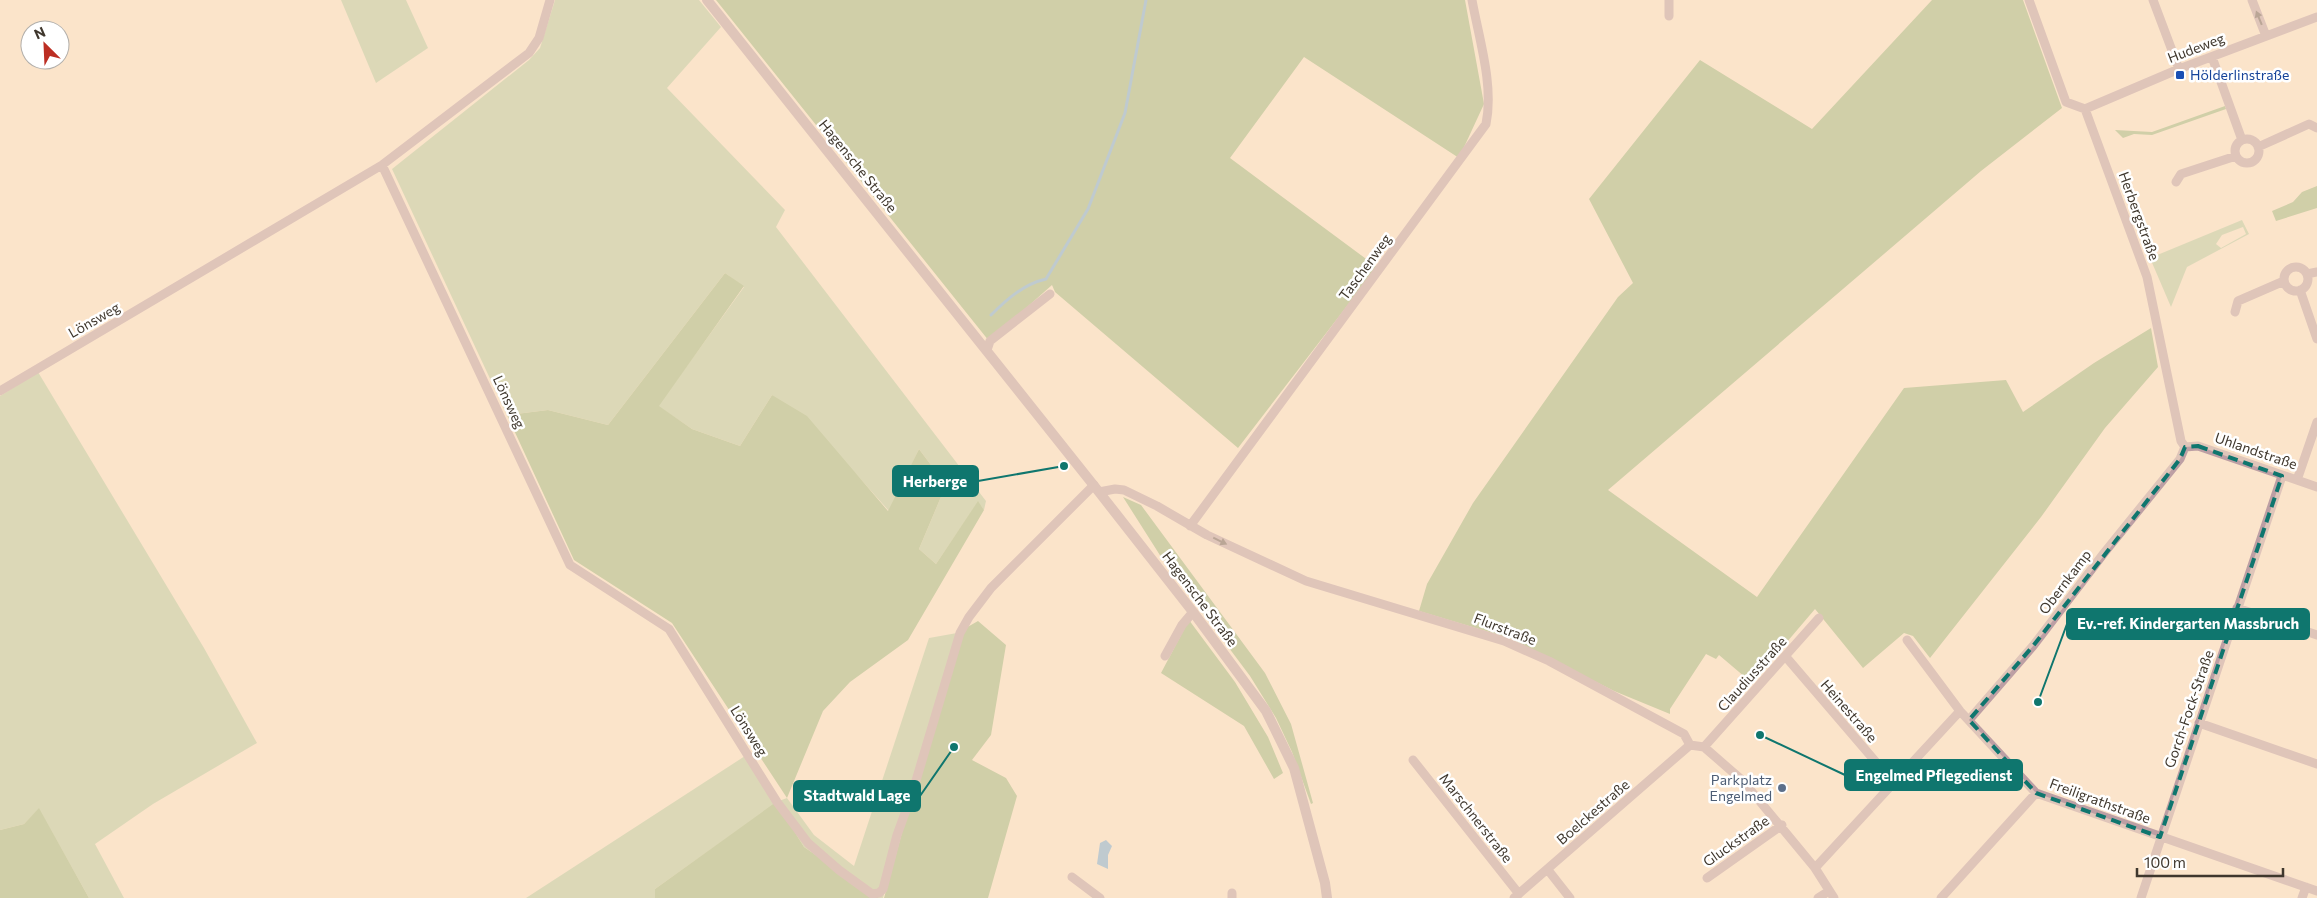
<svg xmlns="http://www.w3.org/2000/svg" width="2317" height="898" viewBox="0 0 2317 898" font-family="Commissioner,sans-serif">
<style>
.green{fill:#b7cba1;fill-rule:evenodd}
.forest{fill:#9cb67e}
.water{fill:#76acd4}
.lines{fill:none;stroke-linecap:round;stroke-linejoin:round}
.stream{stroke:#76acd4;stroke-width:3}
.minor{stroke:#bd9fa4;stroke-width:9}
.tertiary{stroke:#bd9fa4;stroke-width:10}
.oneway{fill:#6b5b57}
.marked{fill:none;stroke:#0f766e;stroke-width:4;stroke-dasharray:10 6;stroke-linejoin:round}
.transit-dot{fill:#1a4fb4;stroke:#fff;stroke-width:2}
.service-dot{fill:#5c6f8a;stroke:#fff;stroke-width:2}
.labels{text-anchor:middle;stroke-width:5;stroke-linejoin:round;paint-order:stroke}
.street-label{font-size:14px;fill:#3f372d;stroke:#fff}
.transit-label{font-size:14px;fill:#164399;stroke:#fff;text-anchor:start}
.service-label{font-size:14px;fill:#4e5e75;stroke:#fff;text-anchor:end}
.leader{fill:none;stroke:#0f766e;stroke-width:2}
.callout-dot{fill:#0f766e;stroke:#fff;stroke-width:2}
.callout{fill:#0f766e;stroke:#0f766e;stroke-width:2}
.callout-label{font-size:15px;text-anchor:middle;font-weight:bold;fill:#fff}
</style>
<rect width="100%" height="100%" fill="#fbe4cb"/>
<path class="green" d="M341 0H406L428 48 376 83Z
M555 0H699L721 27 667 88 785 210 776 227 986 501 984 510 978 502 936 564 919 549 946 485 919 449 889 511 856 474 772 395 740 446 692 429 658 406 744 287 725 273 608 425 548 410 507 415 392 169 529 60 540 48Z
M2242 220 2249 234 2187 267 2171 307 2150 258ZM2243 227 2246 234 2221 248 2216 244 2222 235Z
M38 372 204 648 257 743 153 804 95 844 124 898H89L39 809 24 824 0 830V396Z
M957 633 883 898H879L804 847 776 803 655 889V898H526L745 756 776 802 787 798 814 835 854 866 929 638Z"/>
<path class="forest" d="M716 0H1465L1484 104 1459 158 1304 57 1230 158 1377 267 1238 448 1055 292 1052 285 989 341Z
M1932 0H2023L2062 108 1981 171 1608 490 1757 597 1904 388 2006 380 2023 412 2094 363 2151 328 2158 367 2105 428 2041 517 1930 658 1913 636 1904 633 1863 668 1815 609 1752 683 1719 655 1716 659 1706 654 1670 709V714L1614 691 1509 638 1419 611 1427 584 1473 503 1618 297 1633 283 1589 199 1700 60 1812 129Z
M2225 106 2226 109 2152 135 2134 134 2123 138 2115 130 2152 132Z
M2317 186V208L2276 221 2272 211 2293 202 2302 192Z
M725 273 744 286 659 406 692 429 740 446 772 395 807 416 888 511 919 449 946 485 919 549 936 564 978 501 984 510 908 640 850 682 823 711 787 798 672 623 574 560 507 415 548 410 608 425Z
M1123 497 1141 505 1265 673 1291 724 1313 803 1311 804 1292 752 1276 718 1250 676 1163 560Z
M1189 620 1235 682 1268 737 1283 773 1274 779 1244 726 1161 673Z
M978 621 1006 645 991 735 972 760 1006 778 1017 796 988 898H884L957 633Z
M776 802 804 847 879 898H655V889Z
M39 808 89 898H0V830L24 824Z"/>
<path class="water" d="M1106 840 1112 846 1108 855V869L1097 864 1100 843Z"/>
<g class="lines">
<path class="stream" d="M991 315C1007 299 1024 284 1046 279L1088 209 1125 113 1146 0"/>
<path class="minor" d="M1669 0V16
M2029 0 2066 102 2085 109
M2153 0 2179 69
M2252 0 2266 36
M2212 57 2242 140
M2085 109 2179 69 2317 17
M2235 151a12 12 0 1 1 24 0a12 12 0 1 1-24 0Z
M2258 147 2309 124 2317 128
M382 165 570 565 669 629 777 802 808 843 839 870 872 894 879 893 883 889 897 835 912 794 960 633 969 617 991 588 1094 485
M2176 182 2181 174 2236 156
M2284 279a12 12 0 1 1 24 0a12 12 0 1 1-24 0Z
M2307 274 2317 272
M2300 290 2317 339
M2235 312 2238 301 2284 281
M987 350 990 341 1050 294
M0 391 382 165 529 53 539 38 550 0
M2185 447 2198 446 2317 487
M2297 480 2317 422
M1099 492 1115 489 1124 490 1157 506 1207 535 1306 581 1504 641 1549 661 1684 734 1690 745
M1190 526 1486 124C1494 85 1479 39 1472 0
M2237 608 2317 635
M1907 640 1960 711 2036 793 2317 891
M1165 656 1182 625 1193 612
M1786 657 1893 782
M1969 720 2033 646 2104 553 2180 459 2185 447 2181 441 2147 277 2085 109
M2199 723 2317 764
M1690 745 1704 747 1743 781 1815 868 1834 898
M1704 747 1819 618
M1413 760 1519 894
M1815 868 1960 711
M1548 870 1570 898
M1072 877 1100 898
M1707 878 1782 825
M1232 893V898
M1514 898 1690 745
M1818 898 1829 891
M1941 898 2036 793
M2141 898 2282 476
M2302 898 2306 887"/>
<path class="tertiary" d="M707 0 1099 492 1193 612 1266 711 1294 768 1325 883 1327 898"/>
</g>
<defs><path id="oneway-solid" d="M-6-.8H1V-3.2L6.5 0L1 3.2V.8H-6Z" transform="scale(1.25)"/></defs>
<g class="oneway">
<use href="#oneway-solid" transform="translate(2259 18) rotate(-112)"/>
<use href="#oneway-solid" transform="translate(1220 541) rotate(26)"/>
</g>
<path d="M0 0H2317V898H0ZM2198 446 2282 476 2160 837 2036 793 1969 720 2033 646 2180 459 2185 447Z" fill="#fbe4cb" fill-opacity=".55" fill-rule="evenodd"/>
<path class="marked" d="M2198 446 2282 476 2160 837 2036 793 1969 720 2033 646 2180 459 2185 447Z"/>
<rect class="transit-dot" x="2175" y="70" width="10" height="10" rx="2.5"/>
<circle class="service-dot" cx="1782" cy="788" r="5"/>
<g class="labels">
<g class="street-label">
<text transform="translate(2196 48) rotate(-21)" y="5">Hudeweg</text>
<text transform="translate(858 166) rotate(51)" y="5">Hagensche Straße</text>
<text transform="translate(2139 216) rotate(70)" y="5">Herbergstraße</text>
<text transform="translate(1365 267) rotate(-54)" y="5">Taschenweg</text>
<text transform="translate(94 320) rotate(-30)" y="5">Lönsweg</text>
<text transform="translate(509 402) rotate(65)" y="5">Lönsweg</text>
<text transform="translate(2256 451) rotate(19)" y="5">Uhlandstraße</text>
<text transform="translate(2065 582) rotate(-53)" y="5">Obernkamp</text>
<text transform="translate(1200 599) rotate(53)" y="5">Hagensche Straße</text>
<text transform="translate(1505 629) rotate(21)" y="5">Flurstraße</text>
<text transform="translate(1752 674) rotate(-48)" y="5">Claudiusstraße</text>
<text transform="translate(2189 709) rotate(-71)" y="5">Gorch-Fock-Straße</text>
<text transform="translate(1849 711) rotate(49)" y="5">Heinestraße</text>
<text transform="translate(749 731) rotate(58)" y="5">Lönsweg</text>
<text transform="translate(2100 801) rotate(20)" y="5">Freiligrathstraße</text>
<text transform="translate(1593 812) rotate(-41)" y="5">Boelckestraße</text>
<text transform="translate(1476 818) rotate(52)" y="5">Marschnerstraße</text>
<text transform="translate(1736 841) rotate(-35)" y="5">Gluckstraße</text>
</g>
<g class="transit-label">
<text x="2190" y="80">Hölderlinstraße</text>
</g>
<g class="service-label">
<text x="1772" y="785">Parkplatz<tspan x="1772" dy="16">Engelmed</tspan></text>
</g>
</g>
<path class="leader" d="M1064 466L978 481M2038 702L2067 624M1760 735L1845 775M954 747L920 796"/>
<g class="callout-dot">
<circle cx="1064" cy="466" r="5"/>
<circle cx="2038" cy="702" r="5"/>
<circle cx="1760" cy="735" r="5"/>
<circle cx="954" cy="747" r="5"/>
</g>
<g class="callout">
<rect x="893" y="466" width="85" height="30" rx="5"/>
<rect x="2067" y="609" width="242" height="30" rx="5"/>
<rect x="1845" y="760" width="177" height="30" rx="5"/>
<rect x="794" y="781" width="126" height="30" rx="5"/>
</g>
<g class="callout-label">
<text x="935" y="487">Herberge</text>
<text x="2188" y="629">Ev.-ref. Kindergarten Massbruch</text>
<text x="1934" y="781">Engelmed Pflegedienst</text>
<text x="857" y="801">Stadtwald Lage</text>
</g>
<g transform="translate(45 45) rotate(336)"><circle r="24" fill="#ffffff" stroke="#b2afab"/>
<path d="M0-4L9 19L0 12L-9 19Z" fill="#bc2e23"/>
<text y="-8" font-size="14" font-weight="bold" text-anchor="middle" fill="#3f372d">N</text>
</g>
<path d="M2137 868v8h146v-8" fill="none" stroke="#3f372d" stroke-width="2.5"/>
<text x="2144" y="868" font-size="15" fill="#3f372d" stroke="#ffffff" stroke-width="4" paint-order="stroke">100 m</text>
</svg>
